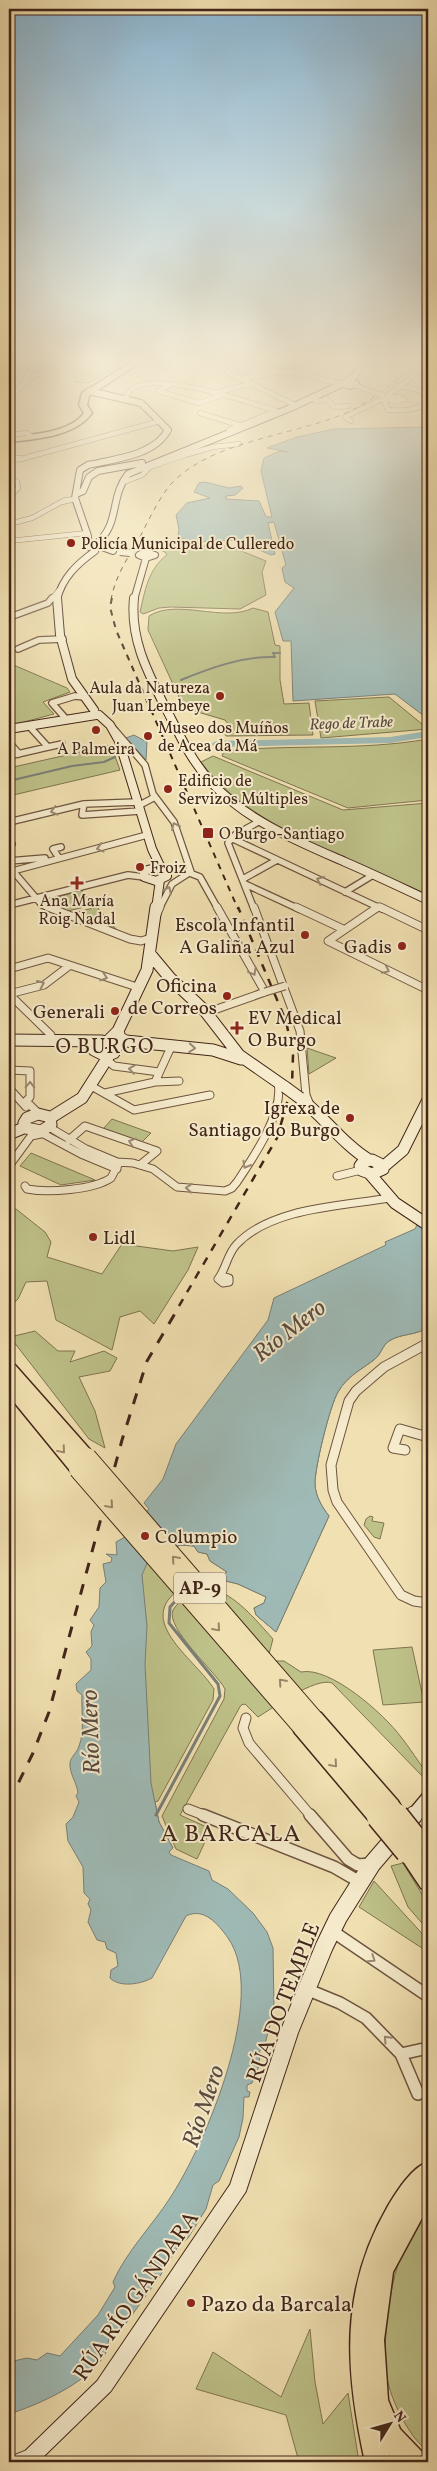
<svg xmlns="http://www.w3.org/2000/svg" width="437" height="2471" viewBox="0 0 437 2471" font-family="Vollkorn,serif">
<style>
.green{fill:#bec289;stroke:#807451}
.water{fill:#9fbbb7;stroke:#7a7f78}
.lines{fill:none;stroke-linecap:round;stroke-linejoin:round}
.stream-far1{stroke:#7a7f78;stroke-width:2}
.stream{stroke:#7a7f78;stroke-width:3}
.river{fill:#9fbbb7;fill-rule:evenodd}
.street-far4-casing{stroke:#6e543f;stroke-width:5.5}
.street-far3-casing{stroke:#6e543f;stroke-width:8}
.street-far2-casing{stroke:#6e543f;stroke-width:9}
.street-far1-casing{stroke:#6e543f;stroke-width:11}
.street-casing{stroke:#6e543f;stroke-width:14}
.secondary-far4-casing{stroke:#422519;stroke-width:8}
.secondary-far3-casing{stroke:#422519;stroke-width:10}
.secondary-far2-casing{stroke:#422519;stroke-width:13}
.secondary-far1-casing{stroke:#422519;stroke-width:16}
.secondary-casing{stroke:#422519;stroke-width:19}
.highway-casing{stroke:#422519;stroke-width:3}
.street-far4{stroke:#f6eccd;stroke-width:4.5}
.street-far3{stroke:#f6eccd;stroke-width:5.5}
.street-far2{stroke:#f6eccd;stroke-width:7}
.street-far1{stroke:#f6eccd;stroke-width:9}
.street{stroke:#f6eccd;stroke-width:11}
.secondary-far4{stroke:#f6eccd;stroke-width:6}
.secondary-far3{stroke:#f6eccd;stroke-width:8}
.secondary-far2{stroke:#f6eccd;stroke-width:11}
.secondary-far1{stroke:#f6eccd;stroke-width:13}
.secondary{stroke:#f6eccd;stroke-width:17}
.highway{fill:#f1e1b2;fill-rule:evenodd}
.rail-far3{stroke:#422519;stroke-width:1;stroke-dasharray:5 5;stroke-linecap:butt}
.rail-far2{stroke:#422519;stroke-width:2;stroke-dasharray:6 6;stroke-linecap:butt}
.rail-far1{stroke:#422519;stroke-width:2.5;stroke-dasharray:8 8;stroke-linecap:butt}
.rail{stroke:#422519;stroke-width:3;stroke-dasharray:11 11;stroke-linecap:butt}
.street-bridge-far1-casing{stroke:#6e543f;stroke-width:5.5;stroke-linecap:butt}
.street-bridge-casing{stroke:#6e543f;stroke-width:9;stroke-linecap:butt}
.secondary-bridge-far1-casing{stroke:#422519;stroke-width:8;stroke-linecap:butt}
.secondary-bridge-casing{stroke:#422519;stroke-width:13;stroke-linecap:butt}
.highway-bridge-far1-casing{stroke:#422519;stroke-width:20;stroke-linecap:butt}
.highway-bridge-casing{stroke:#422519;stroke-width:25;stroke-linecap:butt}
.street-bridge-far1{stroke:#f6eccd;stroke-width:4.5}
.street-bridge{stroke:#f6eccd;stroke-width:7}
.secondary-bridge-far1{stroke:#f6eccd;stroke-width:6}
.secondary-bridge{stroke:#f6eccd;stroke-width:11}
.highway-bridge-far1{stroke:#f1e1b2;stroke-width:18}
.highway-bridge{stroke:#f1e1b2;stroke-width:22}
.oneway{stroke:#9c8873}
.oneway2{stroke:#9a8366}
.poi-dot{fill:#8f2418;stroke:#f6eccd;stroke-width:2}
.labels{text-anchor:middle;stroke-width:4;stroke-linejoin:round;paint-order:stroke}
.far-poi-label{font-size:16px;fill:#422519;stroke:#f6eccd;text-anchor:start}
.far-water-label{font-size:16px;font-style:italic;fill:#594a40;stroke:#f6eccd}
.shield{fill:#f6eccd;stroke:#78614f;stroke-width:1}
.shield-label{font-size:18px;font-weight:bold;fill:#422519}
.poi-label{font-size:19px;fill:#422519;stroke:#f6eccd;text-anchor:end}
.quarter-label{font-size:21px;letter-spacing:1px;fill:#422519;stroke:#f6eccd}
.near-street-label{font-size:22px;fill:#422519;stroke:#f6eccd}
.near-poi-label{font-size:22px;fill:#422519;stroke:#f6eccd;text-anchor:start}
.near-water-label{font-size:24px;font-style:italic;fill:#594a40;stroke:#f6eccd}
.near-neighbourhood-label{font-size:24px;letter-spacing:1px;fill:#422519;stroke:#f6eccd}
</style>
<rect width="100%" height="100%" fill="#f1e1b2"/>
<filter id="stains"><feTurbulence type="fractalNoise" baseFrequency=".004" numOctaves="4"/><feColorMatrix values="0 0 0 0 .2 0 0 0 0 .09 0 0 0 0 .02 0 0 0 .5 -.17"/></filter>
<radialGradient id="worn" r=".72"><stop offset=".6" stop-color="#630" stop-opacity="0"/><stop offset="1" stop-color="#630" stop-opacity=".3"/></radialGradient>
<path class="green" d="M77 358H110L121 365 89 383 74 382 73 360Z
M303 358H324L320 359 329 360 288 370 278 365Z
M169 546H229L266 561 262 572 266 595 240 609 171 607 159 608 143 614 140 612C145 591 148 569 167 555L165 552 158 549Z
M253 608 268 612 275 645 280 646V680L284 704 309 703 313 735 226 736 225 734 229 725 225 720 184 708 148 630 149 616C177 598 223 623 253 608Z
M9 663 67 688 70 692 43 702 54 714 9 726Z
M389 697 428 729 321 738 315 701Z
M428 739V800L348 808 222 756 224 751C292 744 361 751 428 739Z
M111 745 120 770 9 796V768Z
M213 756 343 810 428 803V896C397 881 366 867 334 853 284 830 235 808 201 762Z
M81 890 93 905 68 911 45 901Z
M97 907 116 929 74 913Z
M307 1048 336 1058 309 1074Z
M112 1119 151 1133 142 1142 103 1129Z
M31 1153 95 1180 61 1185 20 1166Z
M16 1209 45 1232 51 1242 47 1257 102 1274 122 1244 173 1251 198 1247 188 1270 154 1324 140 1311 120 1317 112 1350 56 1320 47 1281 26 1282 18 1299 9 1308V1213Z
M428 1327C416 1336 401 1333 389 1341 382 1346 381 1354 375 1359 361 1370 347 1376 338 1392 330 1405 314 1470 315 1485 316 1497 322 1507 329 1516L276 1632 256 1615 254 1608 264 1603 266 1597 238 1584 222 1580 221 1576 227 1572 210 1561 207 1554 198 1552 194 1546 180 1545 148 1561 176 1592C137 1623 197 1661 214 1689L213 1700 158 1801 155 1802 159 1822 173 1848 169 1852 148 1801 135 1576 314 1355Z
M35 1331 58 1351H75L70 1362 104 1351 117 1358 110 1371 79 1377 95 1411 105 1448 89 1439 10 1337Z
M370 1516 373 1517 372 1521 384 1523 380 1539 374 1537 364 1525 366 1519Z
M209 1587C237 1596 254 1618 273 1639L269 1654 275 1661H284L301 1672C330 1666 384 1714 401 1737 410 1748 418 1762 428 1774L425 1779 332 1683C315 1677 273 1708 258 1717L245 1704 241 1705 180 1815 211 1829 197 1859 176 1849 162 1816 224 1699 225 1689C216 1672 165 1628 173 1610 179 1599 198 1592 209 1587Z
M412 1647 424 1702 383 1705 373 1650Z
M403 1863 428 1904V1930L408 1907 391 1866Z
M374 1881 428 1940V1952L359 1907Z
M428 2212V2451C408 2437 388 2395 386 2371 382 2326 393 2242 428 2212Z
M310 2329 315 2382 323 2424 348 2393 359 2462H299L286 2415 196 2389 213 2352 281 2397Z"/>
<path class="water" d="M428 427V719L395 694 293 701 291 641H283L275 612 294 588 285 582 282 568 286 565 274 522 268 523 275 554 271 555 237 540 192 542 178 537 179 529 176 515 187 503 210 498 194 492 199 483 205 482 229 488 241 486 243 488 235 495 226 496V499L259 501 266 517H272L261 471 264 458 280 451 288 452 267 448 297 437 334 429Z
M134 735 147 742 146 760 126 738Z
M428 1209V1327C416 1336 401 1333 389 1341 382 1346 381 1354 375 1359 361 1370 347 1376 338 1392 330 1405 314 1470 315 1485 316 1497 322 1507 329 1516L276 1632 256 1615 254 1608 264 1603 266 1597 238 1584 222 1580 221 1576 227 1572 210 1561 207 1554 198 1552 194 1546 180 1545 148 1561 142 1575 147 1626 145 1664 151 1783 159 1822 173 1848 169 1852 171 1855 209 1871 212 1880 228 1889 253 1913 267 1932 273 1948 274 2009 264 2048 260 2050 259 2066 252 2083 247 2085V2091L250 2092 249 2097H244L243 2118 239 2137 219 2181 213 2185 206 2209 188 2238 178 2247 160 2276 122 2329 110 2337C107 2341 109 2344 108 2348 96 2380 38 2405 9 2414V2362L27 2358 37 2360 47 2353 60 2356 98 2315 115 2287 113 2282C126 2252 152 2226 170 2198 205 2145 269 1996 228 1938 218 1924 204 1907 186 1916L152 1978C141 1984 120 1988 110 1978L111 1970 118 1966 116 1953 107 1949 105 1942 97 1940 88 1922 91 1910 88 1904 90 1899 84 1893 83 1867 68 1841 66 1824 73 1817 79 1802 76 1796 78 1793C77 1783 69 1773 70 1763 71 1756 77 1753 79 1746 85 1732 81 1711 82 1695L77 1691 76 1684 91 1670V1659L86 1652 92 1646 91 1632 94 1625 90 1620 99 1607 100 1588 106 1582 103 1564 111 1562 112 1558 106 1554 117 1555 116 1542 125 1537 149 1509 144 1503 163 1479 176 1444 268 1320 274 1298 386 1245 385 1242 415 1229 423 1213Z"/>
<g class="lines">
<path class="stream-far1" d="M181 680C210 668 243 656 275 657L273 653H280
M9 781 72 766 104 762 115 757"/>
<path class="stream" d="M204 1582 223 1578
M156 1815 220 1696 218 1684 169 1623 170 1607 180 1596"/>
<path class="river" d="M428 731V737L390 743 216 747 211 744 216 741 390 737Z"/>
<defs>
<path id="street-far4" d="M217 358 229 373 297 406
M251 358 278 371
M9 362 12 358
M138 362 182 369 196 366 212 372
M261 363 248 366 261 375
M419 370 426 372H415Z
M242 379 273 373 297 372 343 385
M170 385 158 391 199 403 222 395
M355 385 375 393
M21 386 32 377 73 358
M397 386 419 390 428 397
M214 393 251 384
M387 396 417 373
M399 397 404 399 395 402 384 398Z
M128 400 126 397C128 394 130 390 133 388 161 372 246 401 276 411
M328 400 334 407 348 406
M384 400 388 410C402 411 416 411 428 402
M315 401 328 400 326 398
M9 403 30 372 45 358
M9 408 12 409 9 413
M200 413 239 425
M351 421 345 417 384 398
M229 430 276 411
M9 435 27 433 31 436
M14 458H20L21 459 13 460Z
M21 459 160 421
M9 475 17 482 18 488 9 497
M124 482 142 475 150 467 185 455 213 447 239 444
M9 524 32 518 65 500 76 499 62 502
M9 541 87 533
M51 600 59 590"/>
<path id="street-far3" d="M9 621 10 617 48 603 52 598
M18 649 39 640 63 639
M66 719 52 703 75 696 84 697
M114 729 145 765 153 794 174 822 191 872
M9 742 19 754
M48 747 62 744
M9 756 48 747 29 726
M84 804 82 815 140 811
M138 806 155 797
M9 822 84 804 137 802
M231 838 382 909
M9 839 12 844H9
M59 858 53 849 61 847
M9 861 45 858
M182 870 200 877 218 909
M13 871 42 905 52 909
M9 872 147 835
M243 879 277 860
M245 884 299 909
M345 892 373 875
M9 905 128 875 144 877
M159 909 172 884 189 873
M254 909 228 843 235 835 260 821
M376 909 379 907"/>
<path id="street-far2" d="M48 907 130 939 141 941 151 938
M254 907 300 1031 306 1095 310 1105
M296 907 343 929
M378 907 328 941 428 990
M380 907 428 930
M157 914 160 907
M9 969 48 958 140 988
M9 994 44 985 69 966
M9 994 51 1035V1041
M205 1011 214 1010 265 992 217 907
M107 1060 114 1066 159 1072
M9 1070 30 1071V1097L26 1101 39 1114
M155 1082 179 1081
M93 1087 134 1110 210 1095
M9 1088 26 1107
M105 1093 155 1082 171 1047
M49 1127 86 1149 117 1162 133 1163 153 1169 177 1187 225 1191 232 1188 237 1182C253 1158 284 1113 278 1083
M38 1131 81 1154 117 1169
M69 1140 85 1126 157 1151 140 1165
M9 1166 31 1136 41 1134
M337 1176 361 1170
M25 1186 27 1189C48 1193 93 1190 111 1178L119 1163
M222 1276 229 1278V1282L223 1283 218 1279C226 1269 227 1255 236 1245 271 1207 343 1206 390 1198"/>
<path id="street-far1" d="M428 1343 384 1367 356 1391 349 1401 331 1465 333 1490 337 1502 401 1595 414 1601 428 1603
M405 1450 393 1448 400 1429 428 1437
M246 1718 243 1728 249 1743 311 1816
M188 1809 206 1816"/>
<path id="street" d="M203 1815 334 1867 360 1882
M310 1815 348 1859 358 1865 370 1864
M332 1931 428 1996
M306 1989 340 2003 366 2018 401 2054 428 2048
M401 2054 418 2094"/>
<path id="secondary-far4" d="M346 382 355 376 365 358
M89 391 141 403 168 430C154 456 114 459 88 465L80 470 75 498 88 536 89 547
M76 494 83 491 89 477 98 471 142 463
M95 545C121 524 109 498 128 474L288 409 346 382 356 384 350 386 344 384
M91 546H99L113 551
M145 552 155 555 146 558 139 555Z
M57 600C62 578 77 564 95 551
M134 600 146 558"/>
<path id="secondary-far3" d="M57 598 60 635 72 679 94 710
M134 598C130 637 146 669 163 703 177 729 189 758 210 781 245 820 297 841 345 862 373 874 400 887 428 900
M99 715 110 725 119 741 152 849 161 868
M9 729 96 715
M155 868 165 870 167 876 156 881 144 877V871Z
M156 909 160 880"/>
<path id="secondary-far2" d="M150 954 170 978 205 1011 239 1055 285 1087
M118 1031 120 1038 126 1041 213 1050 241 1059
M9 1040 102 1041
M108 1041 118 1031 147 970 156 907
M108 1041 117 1046 114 1053 104 1055 94 1050 96 1044Z
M300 1098C324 1117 344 1145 369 1160
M38 1114 50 1117 51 1125 41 1131 26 1128 24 1123 27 1118Z
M50 1118 82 1098 110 1054
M9 1134 26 1127
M372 1160 382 1165 383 1169 372 1174 361 1170 360 1166 363 1162Z
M383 1167 403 1150 428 1100
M370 1174 395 1203 428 1225"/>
<path id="secondary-far1" d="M413 1816 428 1798"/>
<path id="secondary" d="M20 2462 30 2458 104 2386 238 2188 290 2030 324 1947 338 1918 372 1864 414 1815"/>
<path id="highway" d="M138 358H147L89 396 87 405 92 413C75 437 35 439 9 442V438C31 434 70 433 84 413L79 405 82 393Z
M9 1363 15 1365 93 1453 95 1457 93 1461 82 1462 87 1469 84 1473 78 1475 72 1473 9 1396V1385L13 1384 9 1379Z
M314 1711 321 1713 398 1801 401 1807 398 1813 391 1816 387 1814 388 1817 385 1823 378 1826 371 1823 295 1733 292 1727 295 1721 305 1720 307 1713Z
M407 1843C428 1851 428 1871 428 1890L421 1888 397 1852 400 1846Z
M428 2162V2207L393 2272 384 2340 388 2400 400 2429 423 2453 427 2462H397L389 2455 391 2462H365C345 2370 339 2291 388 2206 397 2191 412 2167 428 2162Z"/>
</defs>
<use href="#street-far4" class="street-far4-casing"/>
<use href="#street-far3" class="street-far3-casing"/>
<use href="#street-far2" class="street-far2-casing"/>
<use href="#street-far1" class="street-far1-casing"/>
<use href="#street" class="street-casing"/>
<use href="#secondary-far4" class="secondary-far4-casing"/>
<use href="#secondary-far3" class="secondary-far3-casing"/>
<use href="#secondary-far2" class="secondary-far2-casing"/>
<use href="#secondary-far1" class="secondary-far1-casing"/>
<use href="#secondary" class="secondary-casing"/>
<use href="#highway" class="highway-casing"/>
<use href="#street-far4" class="street-far4"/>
<use href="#street-far3" class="street-far3"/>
<use href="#street-far2" class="street-far2"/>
<use href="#street-far1" class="street-far1"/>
<use href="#street" class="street"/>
<use href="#secondary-far4" class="secondary-far4"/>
<use href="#secondary-far3" class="secondary-far3"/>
<use href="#secondary-far2" class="secondary-far2"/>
<use href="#secondary-far1" class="secondary-far1"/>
<use href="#secondary" class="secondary"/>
<use href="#highway" class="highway"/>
<path class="rail-far3" d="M111 600C115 576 129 556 141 535 149 519 157 503 167 489 204 441 294 436 346 413 375 400 399 378 423 358"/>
<path class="rail-far2" d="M112 598 110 607 116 630 238 909"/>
<path class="rail-far1" d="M179 1306 277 1138 292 1085 293 1055 286 1021 238 907"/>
<path class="rail" d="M9 1802 33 1753 49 1712 122 1440 147 1361 180 1305"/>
<defs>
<path id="street-bridge-far1" d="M375 393 382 395"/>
<path id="street-bridge" d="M265 992 285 986"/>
<path id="secondary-bridge-far1" d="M120 552 130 553"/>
<path id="secondary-bridge" d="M285 1087 300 1098"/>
<path id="highway-bridge-far1" d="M87 1457 314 1719
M78 1469 302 1727
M391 1807 398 1816"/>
<path id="highway-bridge" d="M397 1815 420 1844
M378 1817 407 1852"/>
</defs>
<use href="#street-bridge-far1" class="street-bridge-far1-casing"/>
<use href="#street-bridge" class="street-bridge-casing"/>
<use href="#secondary-bridge-far1" class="secondary-bridge-far1-casing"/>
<use href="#secondary-bridge" class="secondary-bridge-casing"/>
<use href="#highway-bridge-far1" class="highway-bridge-far1-casing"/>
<use href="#highway-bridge" class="highway-bridge-casing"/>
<use href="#street-bridge-far1" class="street-bridge-far1"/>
<use href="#street-bridge" class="street-bridge"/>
<use href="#secondary-bridge-far1" class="secondary-bridge-far1"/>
<use href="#secondary-bridge" class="secondary-bridge"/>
<use href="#highway-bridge-far1" class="highway-bridge-far1"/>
<use href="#highway-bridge" class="highway-bridge"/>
</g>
<defs><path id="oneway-chevron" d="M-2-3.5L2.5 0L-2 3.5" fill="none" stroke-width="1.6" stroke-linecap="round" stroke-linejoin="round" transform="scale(1.25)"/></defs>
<g class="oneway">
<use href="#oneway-chevron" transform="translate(54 811) rotate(166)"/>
<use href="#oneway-chevron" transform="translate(175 826) rotate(-115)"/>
<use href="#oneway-chevron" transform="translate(100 848) rotate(165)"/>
<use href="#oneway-chevron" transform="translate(320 880) rotate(-155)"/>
<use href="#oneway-chevron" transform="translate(168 890) rotate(-64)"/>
<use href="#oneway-chevron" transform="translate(386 970) rotate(26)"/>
<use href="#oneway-chevron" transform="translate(253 972) rotate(61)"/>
<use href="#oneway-chevron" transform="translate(104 977) rotate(18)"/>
<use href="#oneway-chevron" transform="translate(41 984) rotate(-24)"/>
<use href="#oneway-chevron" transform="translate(192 1048) rotate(4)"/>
<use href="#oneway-chevron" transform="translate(132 1069) rotate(-172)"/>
<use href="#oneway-chevron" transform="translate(30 1085) rotate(-89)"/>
<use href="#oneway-chevron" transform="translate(132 1142) rotate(-161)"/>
<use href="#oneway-chevron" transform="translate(246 1165) rotate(120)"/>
<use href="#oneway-chevron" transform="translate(189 1188) rotate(-175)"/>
<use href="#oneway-chevron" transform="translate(372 1959) rotate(34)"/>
<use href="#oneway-chevron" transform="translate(387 2039) rotate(-133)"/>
</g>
<g class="oneway2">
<use href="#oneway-chevron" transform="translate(62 1450) rotate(50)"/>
<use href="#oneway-chevron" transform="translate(110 1505) rotate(49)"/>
<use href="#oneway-chevron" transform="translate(175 1559) rotate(-131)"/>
<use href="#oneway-chevron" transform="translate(217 1628) rotate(49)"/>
<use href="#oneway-chevron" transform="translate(282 1682) rotate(-131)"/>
<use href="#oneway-chevron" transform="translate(334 1764) rotate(49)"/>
</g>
<linearGradient id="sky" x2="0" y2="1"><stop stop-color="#8bb7d4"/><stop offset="0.51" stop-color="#f9f2dc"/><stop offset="1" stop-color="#f9f2dc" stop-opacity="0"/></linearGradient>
<rect width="437" height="704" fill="url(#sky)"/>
<g class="poi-dot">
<circle cx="71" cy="543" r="5"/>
<circle cx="220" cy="696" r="5"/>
<circle cx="96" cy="730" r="5"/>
<circle cx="148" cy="736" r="5"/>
<circle cx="168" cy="789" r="5"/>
<rect x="202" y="827" width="12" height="12" rx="2.5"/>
<circle cx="140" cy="867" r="5"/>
<path d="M74.5 875.5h5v5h5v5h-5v5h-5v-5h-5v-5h5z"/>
<circle cx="305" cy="935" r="5"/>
<circle cx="402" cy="946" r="5"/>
<circle cx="227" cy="996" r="5"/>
<circle cx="115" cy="1011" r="5"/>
<path d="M234.5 1020.5h5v5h5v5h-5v5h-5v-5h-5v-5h5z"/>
<circle cx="350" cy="1118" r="5"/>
<circle cx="93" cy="1237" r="5"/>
<circle cx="145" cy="1536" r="5"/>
<circle cx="191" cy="2303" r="5"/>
</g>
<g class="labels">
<g class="far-poi-label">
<text x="81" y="549">Policía Municipal de Culleredo</text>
<text x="210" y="693" text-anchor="end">Aula da Natureza<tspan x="210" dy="18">Juan Lembeye</tspan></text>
<text x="158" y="733">Museo dos Muíños<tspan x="158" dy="18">de Acea da Má</tspan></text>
<text x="96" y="754" text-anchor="middle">A Palmeira</text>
<text x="178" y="786">Edificio de<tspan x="178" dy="18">Servizos Múltiples</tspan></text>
<text x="219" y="839">O Burgo-Santiago</text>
<text x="150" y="873">Froiz</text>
<text x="77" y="906" text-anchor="middle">Ana María<tspan x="77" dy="18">Roig Nadal</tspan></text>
</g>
<g class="far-water-label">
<text transform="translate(351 722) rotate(-2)" y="6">Rego de Trabe</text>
</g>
<rect class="shield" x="174" y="1572.5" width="52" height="31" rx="4"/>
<g class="shield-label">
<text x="200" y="1594">AP-9</text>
</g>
<g class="poi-label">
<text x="295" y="931">Escola Infantil<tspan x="295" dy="22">A Galiña Azul</tspan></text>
<text x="392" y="953">Gadis</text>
<text x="217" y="992">Oficina<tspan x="217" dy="22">de Correos</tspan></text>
<text x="105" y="1018">Generali</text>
<text x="248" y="1024" text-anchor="start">EV Medical<tspan x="248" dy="22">O Burgo</tspan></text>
<text x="340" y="1114">Igrexa de<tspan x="340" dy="22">Santiago do Burgo</tspan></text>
<text x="103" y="1244" text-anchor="start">Lidl</text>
<text x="155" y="1543" text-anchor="start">Columpio</text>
</g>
<g class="quarter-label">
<text x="105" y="1053">O BURGO</text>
</g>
<g class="near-street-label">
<text transform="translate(282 2002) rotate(-69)" y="8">RÚA DO TEMPLE</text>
<text transform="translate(135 2295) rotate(-55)" y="8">RÚA RÍO GÁNDARA</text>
</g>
<g class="near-poi-label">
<text x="201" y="2311">Pazo da Barcala</text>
</g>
<g class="near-water-label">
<text transform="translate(289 1330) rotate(-38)" y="8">Río Mero</text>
<text transform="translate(90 1732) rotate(-92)" y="8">Río Mero</text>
<text transform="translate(203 2106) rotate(-71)" y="8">Río Mero</text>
</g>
<g class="near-neighbourhood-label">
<text x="231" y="1841">A BARCALA</text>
</g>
</g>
<rect width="437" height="2471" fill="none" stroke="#f1e1b2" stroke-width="30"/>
<rect x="10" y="10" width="417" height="2451" fill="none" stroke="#422519" stroke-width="2.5"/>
<rect x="15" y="15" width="407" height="2441" fill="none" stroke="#422519"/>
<g transform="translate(390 2424) rotate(53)" stroke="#f6eccd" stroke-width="4" paint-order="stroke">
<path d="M0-4L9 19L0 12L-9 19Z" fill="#422519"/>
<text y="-8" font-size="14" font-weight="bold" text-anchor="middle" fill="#422519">N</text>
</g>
<rect width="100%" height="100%" filter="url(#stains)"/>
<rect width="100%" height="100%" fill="url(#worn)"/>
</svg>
